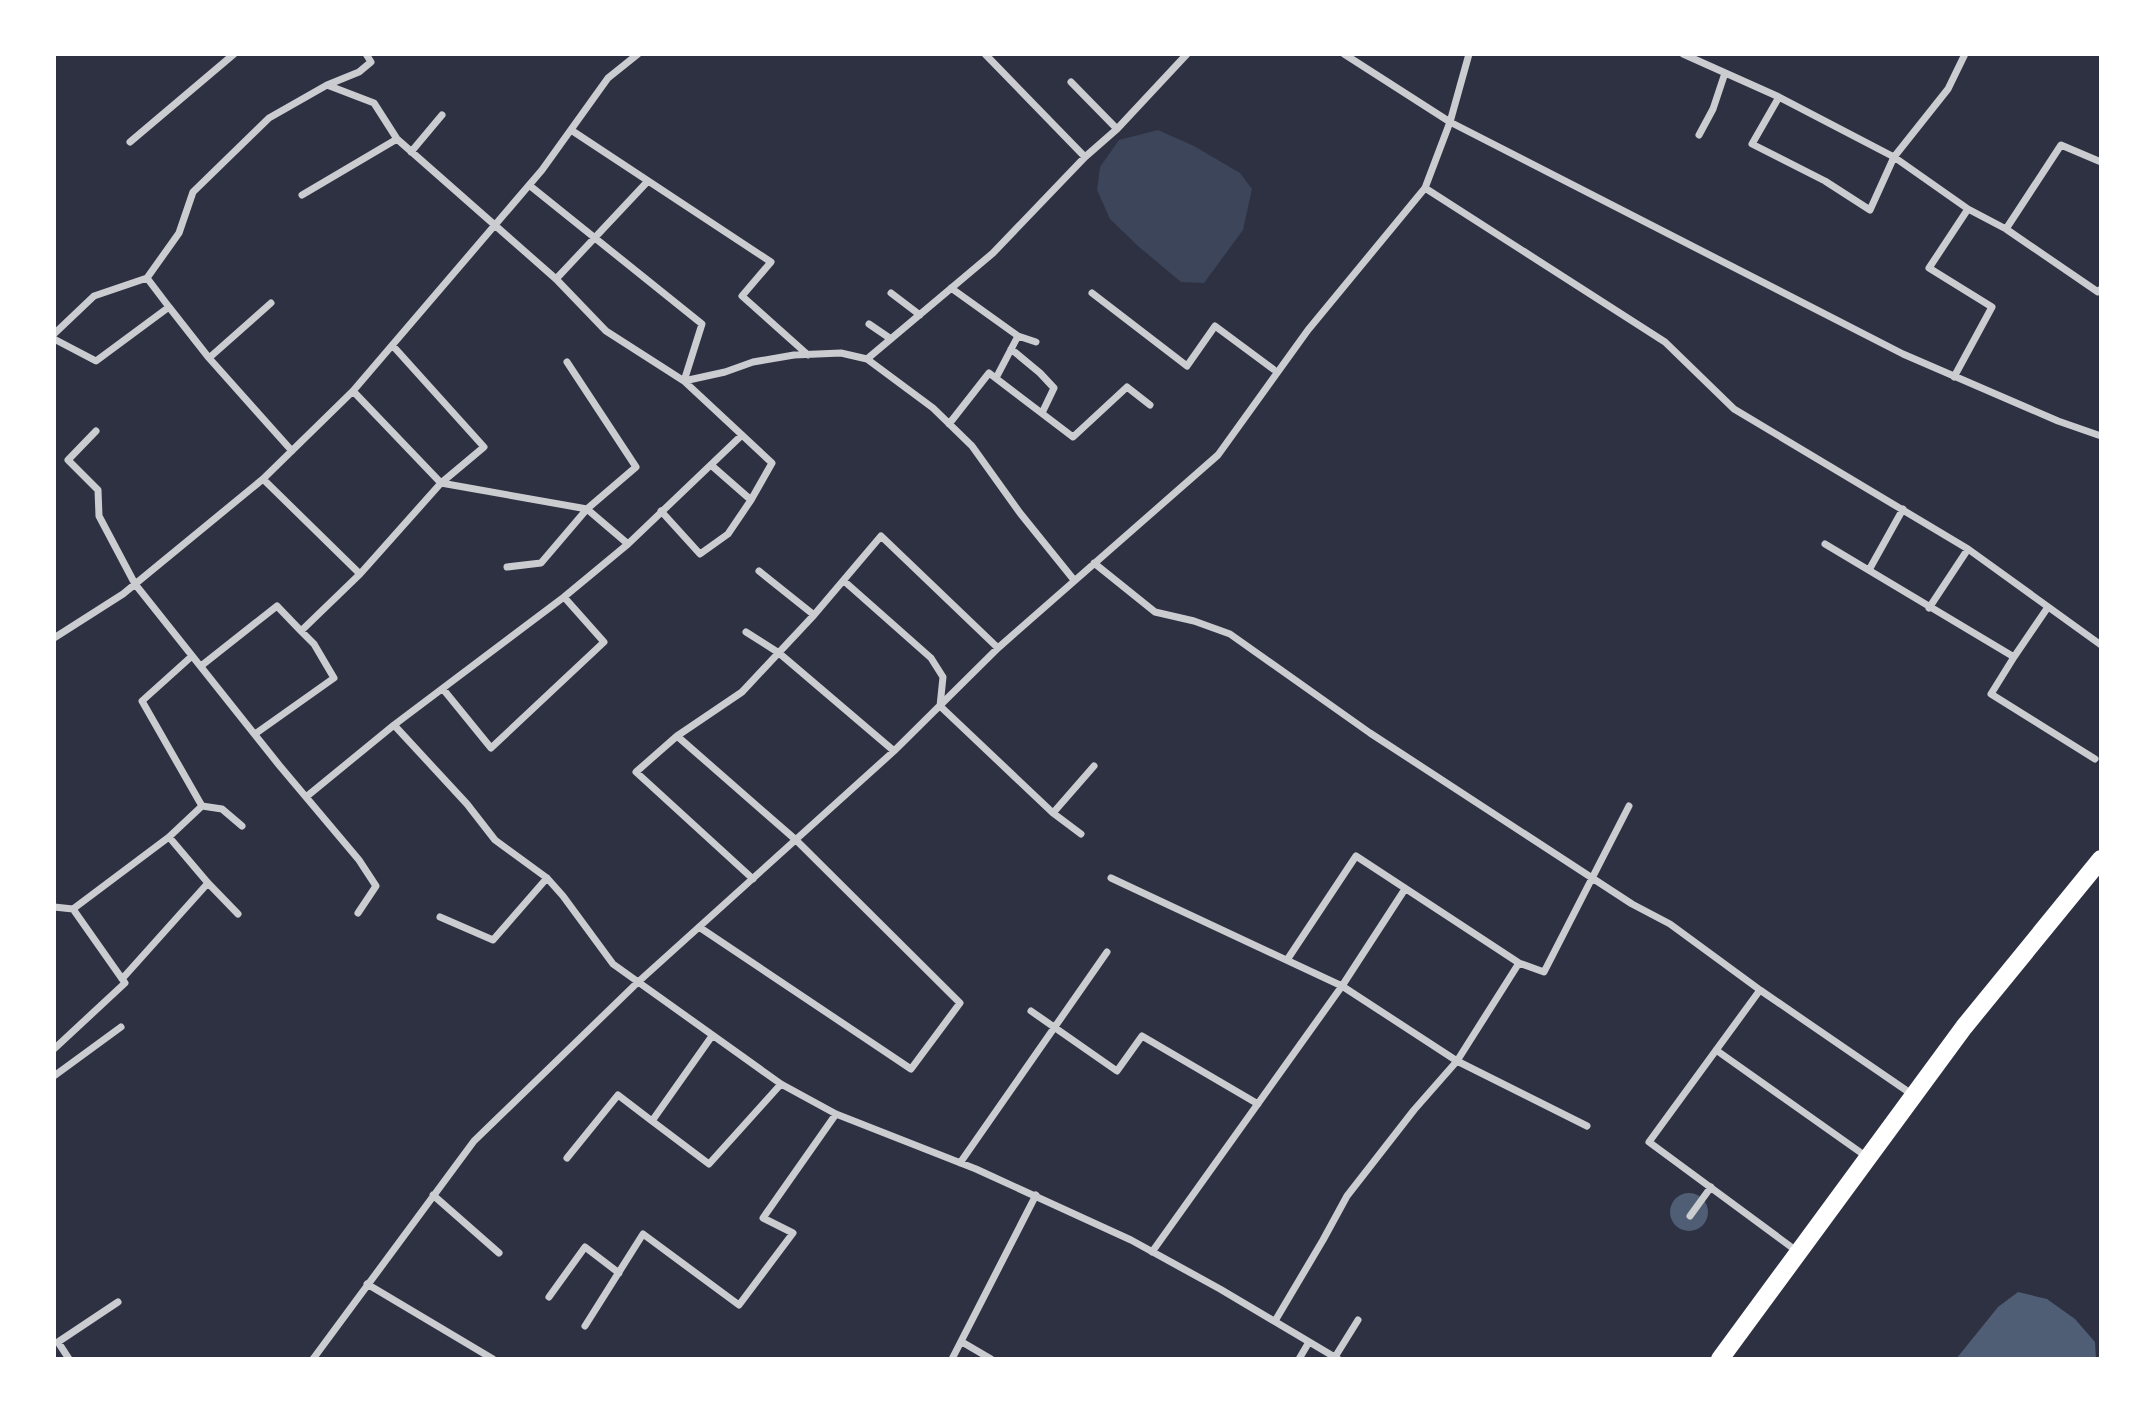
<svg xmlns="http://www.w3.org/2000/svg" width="2155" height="1413" viewBox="0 0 2155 1413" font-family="Karla,sans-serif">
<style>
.green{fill:#3c4559}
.water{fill:#4f5d75}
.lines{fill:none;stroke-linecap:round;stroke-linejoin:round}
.minor{stroke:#caccd0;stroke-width:7}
.trunk{stroke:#fff;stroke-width:18}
</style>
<rect width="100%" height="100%" fill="#2d3142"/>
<path class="green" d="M1158 130 1194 146 1240 173 1252 189 1243 230 1204 283 1181 282 1138 246 1110 219 1097 190 1100 167 1119 140Z"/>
<path class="water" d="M1670 1212a19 19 0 1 1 38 0a19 19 0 1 1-38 0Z
M2018 1292 2047 1299 2075 1319 2095 1342 2096 1359H1956L1998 1307Z"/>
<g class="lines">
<path class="minor" d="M985 54 1085 157
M1344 54 1450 122 1903 354 2058 421 2101 436
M1683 54 1779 97 1894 157 1948 89 1965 54
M1071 82 1117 129
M327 85 374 103 397 139 556 279 606 331 684 381 725 372 753 362 794 355 841 353 867 359 933 408 972 446 1020 513 1074 580
M1779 97 1752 144 1825 181 1870 210 1894 157 1968 209 1929 268 1992 307 1954 377
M571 130 771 262 742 296 808 355
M1699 135 1713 109 1725 73
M130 142 234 54
M411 152 442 115
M2101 162 2061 145 2006 229 2098 292 2101 289
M529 185 702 324 684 381 772 463 751 500 728 534 700 554 661 511
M1425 188 1665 342 1734 409 1968 549 2101 645
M302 195 397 139
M1968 209 2006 229
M556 279 648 181
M951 288 1018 336 1036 342
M891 293 920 315
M1092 293 1187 366 1215 326 1273 369
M169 307 209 358 292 451
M869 324 891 339
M54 334 94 296 147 278 179 233 193 192 269 118 327 85 359 72 371 62 366 54
M54 339 96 361 169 307 147 278
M393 346 484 447 441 483
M1011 349 1040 373 1054 388 1042 413
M209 358 271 303
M867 359 993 253 1085 157 1117 129 1187 54
M996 378 1018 336
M353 391 441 483 360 574
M949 424 989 373 1073 437 1127 387 1150 405
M96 431 68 460 98 490 99 516 135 584 279 765 359 860 376 886 358 913
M711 465 751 500
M441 483 587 509 636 467 567 362
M1825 544 2014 657
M1094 563 1155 612 1194 621 1230 634 1370 733 1632 904 1670 924 1760 990 1913 1095
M507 567 541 563 587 509 628 544
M1869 570 1903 509
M759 571 814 615
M844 581 931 658 943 677 940 706 1053 813 1081 834
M2048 607 2014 657 1991 694 2095 759
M1929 608 1968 549
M746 632 779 653 894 751
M54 638 123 594 263 479 353 391 542 170 608 78 638 54
M192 656 142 701 202 806
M201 666 277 606 301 631
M443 689 491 748 604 642 564 597
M394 725 564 597 628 544 742 435
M255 734 334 678 314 644 301 631 360 574 263 479
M677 736 796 840 960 1003 911 1069 699 927
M306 797 394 725 467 804 495 840 547 878 563 896 613 964 781 1084 836 1114 976 1169 1131 1240 1220 1289 1338 1359
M1053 813 1094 766
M169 837 208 883 238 914
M1111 878 1342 986 1457 1061 1519 963
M753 879 636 772 677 736 742 692 814 615 881 536 998 648
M54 907 73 909 125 983 54 1049
M73 909 169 837 202 806 222 809 242 826
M440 917 493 940 547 878
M1287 960 1356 856 1519 963 1544 972 1629 806
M122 979 208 883
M1760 990 1649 1142 1798 1252
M1031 1011 1117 1071 1142 1036 1258 1104
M1716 1050 1867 1157
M54 1076 121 1027
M652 1121 709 1164 781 1084
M567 1158 618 1095 652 1121 712 1036
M960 1163 1107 952
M433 1195 499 1253
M1690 1216 1711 1187
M1152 1252 1342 986 1405 889
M367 1284 493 1359
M549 1297 585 1247 619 1273
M1275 1321 1323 1240 1347 1196 1414 1110 1457 1061 1587 1126
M585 1326 643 1234 739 1305 793 1233 763 1218 836 1114
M962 1342 991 1359
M1335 1357 1358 1320
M69 1359 58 1342 118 1302
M313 1359 474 1141 637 983 894 751 998 648 1218 455 1308 330 1425 188 1450 122 1469 54
M952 1359 1036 1195
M1299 1359 1309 1342"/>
<path class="trunk" d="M1720 1359 1964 1027 2101 859"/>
</g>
<rect width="2155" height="1413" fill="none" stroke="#ffffff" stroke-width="112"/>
</svg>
